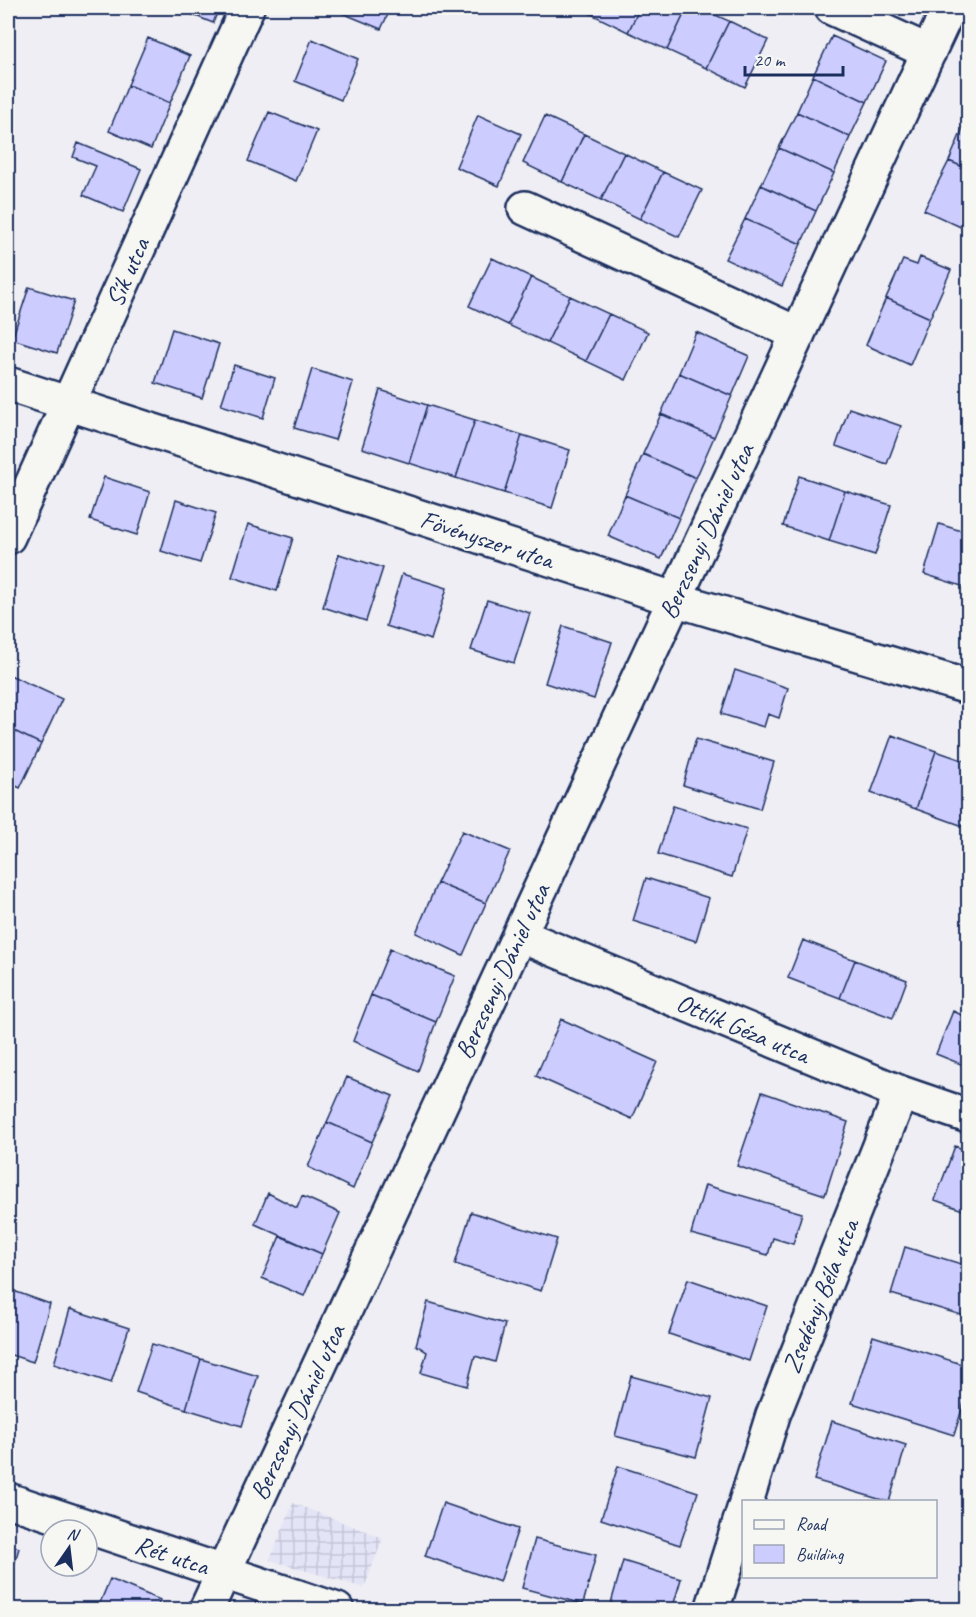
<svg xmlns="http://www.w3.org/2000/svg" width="976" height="1617" viewBox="0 0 976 1617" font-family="Caveat,sans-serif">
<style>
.industrial{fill:url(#industrial-grid)}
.building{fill:#cdccfe;stroke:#1b2f5e;stroke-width:1.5}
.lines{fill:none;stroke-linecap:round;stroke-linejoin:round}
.street-casing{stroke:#1b2f5e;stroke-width:38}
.street{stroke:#f6f6f2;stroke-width:33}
.labels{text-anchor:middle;stroke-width:4.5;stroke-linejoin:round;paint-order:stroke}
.street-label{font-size:26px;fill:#1b2f5e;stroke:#f6f6f2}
</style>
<defs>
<pattern id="industrial-grid" width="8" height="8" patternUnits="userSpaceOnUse" patternTransform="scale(1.5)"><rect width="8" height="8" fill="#e4e4f7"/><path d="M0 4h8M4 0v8" fill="none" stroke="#c3c4d6"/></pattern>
</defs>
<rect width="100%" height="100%" fill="#eeeef4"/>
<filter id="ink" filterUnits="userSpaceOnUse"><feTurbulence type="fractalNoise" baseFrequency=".0167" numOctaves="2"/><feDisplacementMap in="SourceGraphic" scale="12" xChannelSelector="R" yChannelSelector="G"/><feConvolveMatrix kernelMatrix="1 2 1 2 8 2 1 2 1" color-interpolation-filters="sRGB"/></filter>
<g filter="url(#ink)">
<path class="industrial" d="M293 1503 383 1538 364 1588 270 1560Z"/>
<path class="building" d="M176 8H219L213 23Z
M330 8H391L381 29Z
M591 8H640L628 32 589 13Z
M640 8H687L667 50 628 32Z
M687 8H700L729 21 706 68 667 50Z
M729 21 768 40 745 87 706 68Z
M832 36 886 61 867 102 813 76Z
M148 38 190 56 170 103 128 85Z
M312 39 358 59 341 100 295 81Z
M813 76 867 102 850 137 797 112Z
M128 85 170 103 151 149 109 131Z
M269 112 317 131 296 181 248 161Z
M797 112 850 137 834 173 779 148Z
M478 115 521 134 499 186 456 167Z
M545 116 584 134 562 182 523 163Z
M968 116V169L949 161Z
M584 134 624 153 601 200 562 182Z
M78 143 141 169 123 212 83 195 96 166 73 157Z
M779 148 834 173 816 211 761 185Z
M624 153 663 172 640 219 601 200Z
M949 161 968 169 967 230 924 210Z
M663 172 702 190 679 237 640 219Z
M761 185 816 211 801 244 745 219Z
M745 219 801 244 782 286 725 259Z
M920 257 951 270 930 318 886 298 903 260 917 265Z
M492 258 531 277 508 325 469 306Z
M531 277 570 296 547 343 508 325Z
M29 287 74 301 57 353 12 339Z
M570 296 609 314 586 361 547 343Z
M886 298 930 318 910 365 866 345Z
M609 314 648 332 626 380 586 361Z
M172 329 219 344 202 398 155 383Z
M696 332 749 356 732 396 679 373Z
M234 365 275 378 263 418 221 405Z
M312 369 353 382 335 440 294 428Z
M679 373 732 396 714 437 661 414Z
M380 390 427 405 409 463 362 448Z
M427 405 475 420 456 478 409 463Z
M849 408 901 426 887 464 836 446Z
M661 414 714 437 696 478 643 454Z
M475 420 522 435 504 493 456 478Z
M522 435 570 450 552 508 504 493Z
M643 454 696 478 679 518 625 495Z
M799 476 845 491 829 541 783 526Z
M104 477 150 492 137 535 90 520Z
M845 491 891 505 875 555 829 541Z
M625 495 679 518 661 559 608 536Z
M176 500 216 513 200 563 161 551Z
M248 524 293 538 277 591 232 577Z
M939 524 968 533V588L924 574Z
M339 554 383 568 366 621 323 607Z
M402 574 447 588 431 640 386 626Z
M487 600 530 613 514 663 471 650Z
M563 626 612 642 594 699 545 683Z
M735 670 788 688 779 718 768 714 764 727 721 714Z
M10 675 62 699 41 744 8 728V680Z
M8 728 41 744 20 788 8 782Z
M892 735 936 751 916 809 871 793Z
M696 739 774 762 760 809 683 785Z
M936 751 968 762V809L963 826 916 809Z
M673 806 747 829 732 877 658 854Z
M462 831 510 851 486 903 437 883Z
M646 878 709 898 696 941 633 921Z
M437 883 486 903 463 955 416 933Z
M803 940 855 960 840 998 788 978Z
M390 949 455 976 436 1022 371 995Z
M855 960 907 980 893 1018 840 998Z
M371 995 436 1022 418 1071 353 1041Z
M953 1011 968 1018V1067L936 1054Z
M561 1019 657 1062 632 1119 536 1076Z
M347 1077 393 1096 372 1142 327 1122Z
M762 1092 848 1122 825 1195 737 1166Z
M327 1122 372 1142 353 1189 308 1167Z
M955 1146 968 1151V1212L935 1200Z
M705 1185 802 1213 793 1244 773 1238 768 1255 691 1234Z
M268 1193 297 1208 302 1196 340 1213 322 1254 255 1224Z
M471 1212 557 1239 541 1291 455 1264Z
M280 1236 322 1254 304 1296 262 1278Z
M905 1247 968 1266V1317L891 1294Z
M688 1279 767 1306 749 1361 669 1334Z
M8 1289 50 1304 33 1362 8 1354Z
M428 1302 505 1324 495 1362 475 1356 467 1386 421 1373 427 1352 416 1345Z
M70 1309 129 1328 111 1383 54 1364Z
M873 1336 968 1366V1390L954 1435 852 1403Z
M152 1344 201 1359 186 1409 136 1392Z
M201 1359 258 1376 242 1426 186 1409Z
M631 1376 712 1398 696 1457 615 1436Z
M832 1421 906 1445 889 1502 814 1480Z
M618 1466 698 1492 680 1545 601 1519Z
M443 1503 518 1529 500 1582 425 1556Z
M535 1539 596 1555 583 1604 522 1588Z
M8 1544 19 1548 8 1585Z
M623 1561 681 1579 672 1610H609Z
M110 1579 160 1600 156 1610H97Z
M909 1602 933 1610H907Z"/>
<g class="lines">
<defs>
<path id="street" d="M832 8 929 52
M525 208 798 334
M8 384 674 599 968 687
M8 537 247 8
M519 935 901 1093 968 1116
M8 1500 337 1610
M746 1502 773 1415 901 1093
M206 1610 949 8
M712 1610 744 1509"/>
</defs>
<use href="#street" class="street-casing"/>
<use href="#street" class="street"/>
</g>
</g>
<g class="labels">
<g class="street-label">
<text transform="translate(127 272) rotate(-66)" y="9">Sík utca</text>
<text transform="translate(706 531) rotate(-65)" y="9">Berzsenyi Dániel utca</text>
<text transform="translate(487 539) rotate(18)" y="9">Fövényszer utca</text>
<text transform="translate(502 971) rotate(-65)" y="9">Berzsenyi Dániel utca</text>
<text transform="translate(743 1028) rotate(23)" y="9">Ottlik Géza utca</text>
<text transform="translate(820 1296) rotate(-68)" y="9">Zsedényi Béla utca</text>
<text transform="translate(297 1412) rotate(-65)" y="9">Berzsenyi Dániel utca</text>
<text transform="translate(172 1555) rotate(18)" y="9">Rét utca</text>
</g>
</g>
<rect width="976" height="1617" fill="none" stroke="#f6f6f2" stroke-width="30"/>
<rect x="15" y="15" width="946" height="1587" fill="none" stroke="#1b2f5e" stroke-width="2" filter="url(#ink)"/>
<rect x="742" y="1500" width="195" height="78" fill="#f6f6f2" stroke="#9ea6b7" stroke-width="1.5"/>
<rect x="754" y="1520" width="30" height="9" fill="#f6f6f2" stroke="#9ea6b7" stroke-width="1.5"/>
<text x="796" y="1530" font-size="18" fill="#1b2f5e">Road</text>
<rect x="754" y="1545" width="30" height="18" fill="#cdccfe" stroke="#9ea6b7" stroke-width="1.5"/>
<text x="796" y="1560" font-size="18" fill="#1b2f5e">Building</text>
<g transform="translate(69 1548) rotate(14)"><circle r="28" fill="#f6f6f2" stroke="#9ea6b7" stroke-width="1.5"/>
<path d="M0-4.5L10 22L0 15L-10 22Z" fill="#1b2f5e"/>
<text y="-9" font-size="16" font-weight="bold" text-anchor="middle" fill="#1b2f5e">N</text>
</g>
<path d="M745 66v9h98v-9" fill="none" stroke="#1b2f5e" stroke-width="3"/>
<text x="754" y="66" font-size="18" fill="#1b2f5e" stroke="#f6f6f2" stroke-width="4.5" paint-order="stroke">20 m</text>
</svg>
